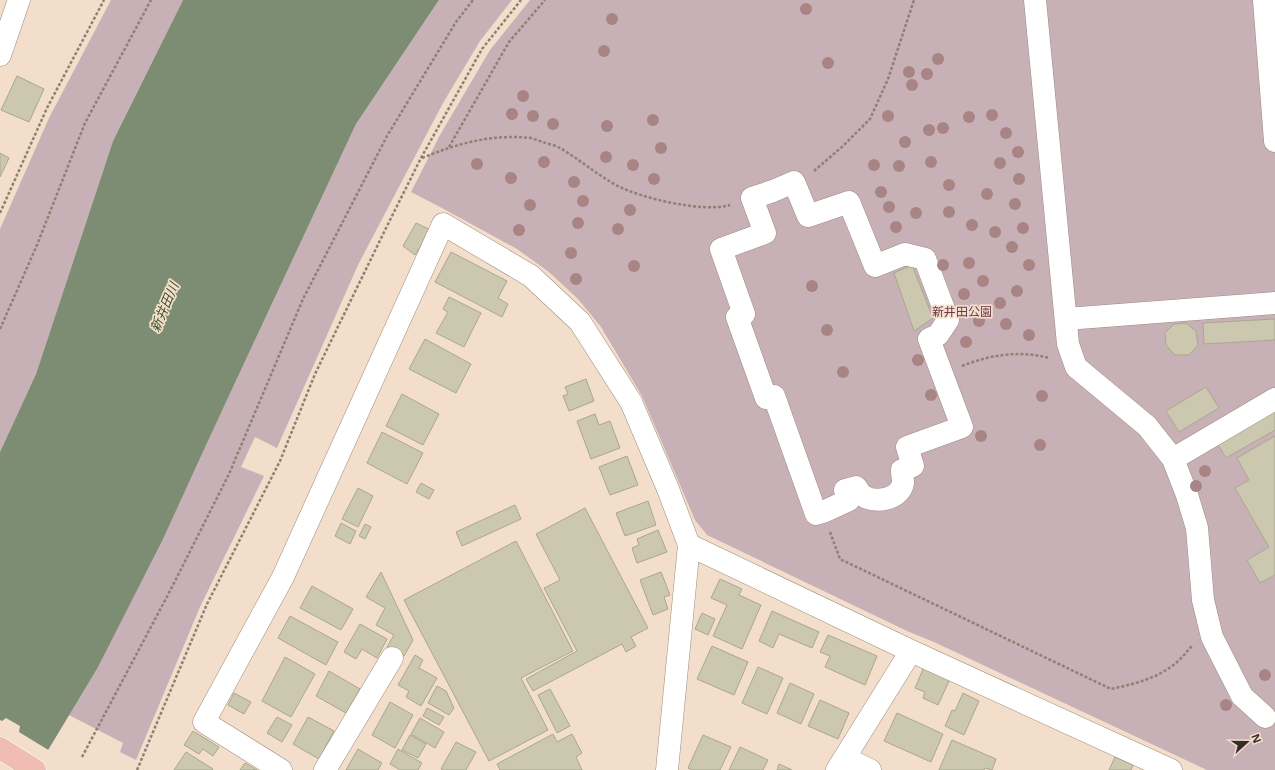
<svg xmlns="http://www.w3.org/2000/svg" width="1275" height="770" viewBox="0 0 1275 770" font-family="'Noto Sans','Noto Sans JP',sans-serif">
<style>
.green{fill:#c7b1b7}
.water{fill:#7d8d73}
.pier{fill:#f2decb}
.building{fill:#ccc8af;stroke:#aaa78f}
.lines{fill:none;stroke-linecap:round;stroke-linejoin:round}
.minor-casing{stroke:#9e8c7b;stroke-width:23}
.major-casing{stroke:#fff;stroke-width:23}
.path{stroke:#8e8173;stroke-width:2.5;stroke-dasharray:3 2;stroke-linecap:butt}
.minor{stroke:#fff;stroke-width:22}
.major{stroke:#efbdb2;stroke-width:22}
.tree{fill:#a88485}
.labels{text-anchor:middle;stroke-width:3.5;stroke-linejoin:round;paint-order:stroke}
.park-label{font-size:12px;fill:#6c3a4b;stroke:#f2decb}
.water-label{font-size:13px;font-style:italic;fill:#3b5329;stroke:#f2decb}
</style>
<rect width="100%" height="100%" fill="#f2decb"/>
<path class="green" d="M111 0H183L113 141 36 374 0 452V229L49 118Z
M439 0H512L480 41 443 103 358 265 277 448 255 437 241 467 264 476 200 607 136 760 120 752 123 743 69 715 97 669 229 396 356 124Z
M530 0H1275V770H1207L934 642 907 631 707 535 695 520 642 396 601 327 578 299 549 272 517 249 442 208 411 192 440 135 490 50Z"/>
<path class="water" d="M183 0H439L356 124 206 445 163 539 97 669 36 770H0V452L36 374 113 141Z"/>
<path class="pier" d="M6 718 20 726 19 732 50 751 38 770H0V720L2 721Z"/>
<path class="building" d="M17 76 44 89 29 122 1 110Z
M0 153 9 158 0 177Z
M416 223 431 230 415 255 403 246Z
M451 252 507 281 498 298 508 304 502 317 435 282Z
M912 265 933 318 914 331 894 273Z
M449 297 481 313 464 347 436 333 448 312 443 309Z
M1275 319V340L1204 344 1203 323Z
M1186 323 1196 331 1198 345 1189 355H1175L1166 345 1165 333 1174 324Z
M425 339 471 364 456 393 409 369Z
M586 379 594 401 569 411 563 396 568 394 565 387Z
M1206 387 1219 408 1179 432 1166 411Z
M402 394 439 414 423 445 386 426Z
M1275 410V430L1226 458 1216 441Z
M595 414 599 425 610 421 620 448 591 459 577 421Z
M382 432 423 453 407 484 367 463Z
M1275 436V575L1260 583 1247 560 1269 547 1235 488 1249 480 1237 458Z
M627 456 638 485 610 495 599 467Z
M421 483 434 490 429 499 416 492Z
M358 488 373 496 358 527 342 519Z
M648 501 656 525 625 536 616 513Z
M515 505 521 519 462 546 456 532Z
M585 508 648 628 631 637 636 646 626 652 622 644 533 691 526 679 577 651 544 588 560 580 536 534Z
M341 523 356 531 350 544 335 536Z
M365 524 371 527 365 539 359 536Z
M658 530 667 552 637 563 632 548 639 545 637 539Z
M516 541 573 651 521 678 548 730 489 761 404 600Z
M381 572 413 640 404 656 387 647 394 635 376 625 385 608 366 597Z
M661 572 670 595 664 597 668 609 653 615 640 580Z
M720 579 742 589 739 595 761 605 742 649 713 636 727 605 711 598Z
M312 586 353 609 341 630 300 608Z
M772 611 819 632 812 648 779 634 773 648 759 641Z
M702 613 715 619 708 635 695 629Z
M290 616 338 642 326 665 278 638Z
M360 624 387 639 377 658 362 649 356 659 344 652Z
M828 635 877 656 865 685 825 667 830 656 820 652Z
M712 646 748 662 734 695 697 679Z
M415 655 423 660 419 668 437 678 421 706 406 697 409 691 398 685Z
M285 657 315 674 291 717 262 701Z
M758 667 783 678 767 714 742 703Z
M924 667 950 679 938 705 923 698 925 692 915 688Z
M329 671 360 689 346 713 316 696Z
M790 683 814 694 801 724 777 713Z
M437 686 446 691 454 708 449 715 428 703Z
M550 689 570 726 557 733 538 695Z
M234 693 251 702 244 714 228 705Z
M963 693 979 701 964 735 945 726 952 710 955 711Z
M820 700 849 713 838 739 808 726Z
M390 702 413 715 395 748 372 735Z
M427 708 444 717 439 725 423 716Z
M897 713 943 734 931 762 884 741Z
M277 717 292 725 282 742 267 733Z
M308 717 334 731 319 759 293 744Z
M420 718 444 732 435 748 411 734Z
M193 731 219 747 213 756 203 749 199 754 184 745Z
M553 734 557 742 572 734 582 753 576 757 582 770H500L497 764Z
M410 735 426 744 418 758 402 750Z
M703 735 731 747 720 770H692L688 768Z
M952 740 996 759 992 770 985 768 984 770H939Z
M456 742 476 752 466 770H443L441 769Z
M740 747 768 760 763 770H729Z
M358 749 382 763 378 770H346Z
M398 749 422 763 418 770H400L390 764Z
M186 752 213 769 212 770H174Z
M1115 757 1133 765 1131 770H1109Z
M245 763 257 770H240Z
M779 764 792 770H777Z"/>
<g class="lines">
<defs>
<path id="minor" d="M1035 0 1068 344 1076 367 1147 426 1173 459
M1264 0 1275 141
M0 55 19 0
M794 182 808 216 849 202 875 266 905 254 925 259 948 320 938 335 929 339 962 427 907 447 913 466 902 470C902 474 903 479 903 483 900 500 874 504 862 495 859 493 858 489 856 487L845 490 849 500 823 512 816 514 774 396 766 398 737 317 744 314 721 249 765 233 752 198 773 191Z
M1066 319 1275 303
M1265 717 1242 696 1212 637 1203 600 1197 528 1187 495 1173 459 1275 399
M845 758 870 770
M281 770 204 722 283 577 443 224 531 276 580 322 631 402 668 489 689 545 911 651 1171 770
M325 770 392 658
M667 770 689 545
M837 770 911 651"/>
<path id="major" d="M0 748 35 770"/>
</defs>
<use href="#minor" class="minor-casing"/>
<use href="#major" class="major-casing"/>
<path class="path" d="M449 147 509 42 545 0
M422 158C459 143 491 134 531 138 535 139 539 141 543 142 548 144 555 145 560 148 579 159 596 174 616 185 640 198 703 213 730 205
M814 171 843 146 870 119 888 79 914 0
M0 213 47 108 104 0
M0 329 37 245 85 123 151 0
M962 366C989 355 1020 350 1049 358
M830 532 840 559 1111 689C1134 684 1159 678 1177 662 1183 657 1187 651 1192 646
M82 757 171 589 229 474 303 299 387 136 456 22 473 0
M137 770 207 604 280 461 315 374 386 228 421 158 482 49 521 0"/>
<use href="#minor" class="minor"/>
<use href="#major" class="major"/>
</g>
<g class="tree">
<circle cx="806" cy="9" r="6"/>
<circle cx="612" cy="19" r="6"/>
<circle cx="604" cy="51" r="6"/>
<circle cx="938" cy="59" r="6"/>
<circle cx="828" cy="63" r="6"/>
<circle cx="909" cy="72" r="6"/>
<circle cx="927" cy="74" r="6"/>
<circle cx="912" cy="85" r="6"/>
<circle cx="523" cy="96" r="6"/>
<circle cx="512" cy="114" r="6"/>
<circle cx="992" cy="115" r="6"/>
<circle cx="533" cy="116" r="6"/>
<circle cx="888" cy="116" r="6"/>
<circle cx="969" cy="117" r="6"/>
<circle cx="653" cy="120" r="6"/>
<circle cx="553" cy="124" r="6"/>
<circle cx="607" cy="126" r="6"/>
<circle cx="943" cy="128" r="6"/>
<circle cx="929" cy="130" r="6"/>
<circle cx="1006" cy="133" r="6"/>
<circle cx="905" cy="142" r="6"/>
<circle cx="661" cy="148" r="6"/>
<circle cx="1018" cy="152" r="6"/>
<circle cx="606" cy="157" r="6"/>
<circle cx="544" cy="162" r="6"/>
<circle cx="931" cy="162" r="6"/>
<circle cx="1000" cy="163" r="6"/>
<circle cx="477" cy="164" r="6"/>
<circle cx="633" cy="165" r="6"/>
<circle cx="874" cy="165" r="6"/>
<circle cx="899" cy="166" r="6"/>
<circle cx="511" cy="178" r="6"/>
<circle cx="654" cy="179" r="6"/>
<circle cx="1019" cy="179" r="6"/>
<circle cx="574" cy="182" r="6"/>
<circle cx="949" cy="185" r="6"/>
<circle cx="881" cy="192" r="6"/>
<circle cx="987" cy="194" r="6"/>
<circle cx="583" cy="201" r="6"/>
<circle cx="1015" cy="204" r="6"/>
<circle cx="530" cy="205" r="6"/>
<circle cx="889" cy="207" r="6"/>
<circle cx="630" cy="210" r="6"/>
<circle cx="949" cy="212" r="6"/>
<circle cx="916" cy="213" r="6"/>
<circle cx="578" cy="223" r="6"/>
<circle cx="972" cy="225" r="6"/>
<circle cx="896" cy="227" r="6"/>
<circle cx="1023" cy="228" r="6"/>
<circle cx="618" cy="229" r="6"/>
<circle cx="519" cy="230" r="6"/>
<circle cx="995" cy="232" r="6"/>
<circle cx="1012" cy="247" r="6"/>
<circle cx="571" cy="253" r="6"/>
<circle cx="969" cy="263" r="6"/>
<circle cx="943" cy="265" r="6"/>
<circle cx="1029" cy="265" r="6"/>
<circle cx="634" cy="266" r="6"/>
<circle cx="576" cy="279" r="6"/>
<circle cx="983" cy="281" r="6"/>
<circle cx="812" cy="286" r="6"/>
<circle cx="1017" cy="291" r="6"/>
<circle cx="964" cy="294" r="6"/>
<circle cx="1000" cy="303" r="6"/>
<circle cx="979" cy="321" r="6"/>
<circle cx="1006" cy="324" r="6"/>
<circle cx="827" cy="330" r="6"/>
<circle cx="1029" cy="335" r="6"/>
<circle cx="966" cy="342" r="6"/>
<circle cx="918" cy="360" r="6"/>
<circle cx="843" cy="372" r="6"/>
<circle cx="931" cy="395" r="6"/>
<circle cx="1042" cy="396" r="6"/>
<circle cx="981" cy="436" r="6"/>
<circle cx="1040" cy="445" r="6"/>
<circle cx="1205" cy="471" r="6"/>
<circle cx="1196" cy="486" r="6"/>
<circle cx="1265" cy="675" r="6"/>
<circle cx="1226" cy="705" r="6"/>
</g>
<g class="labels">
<g class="park-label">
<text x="962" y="316">新井田公園</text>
</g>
<g class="water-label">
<text transform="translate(164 307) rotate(-67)" y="5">新井田川</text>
</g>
</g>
<g transform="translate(1247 742) rotate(69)" stroke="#f2decb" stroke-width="3" paint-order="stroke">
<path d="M0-3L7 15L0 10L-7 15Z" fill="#352e26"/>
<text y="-6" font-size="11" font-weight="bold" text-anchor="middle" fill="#352e26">N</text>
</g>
</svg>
